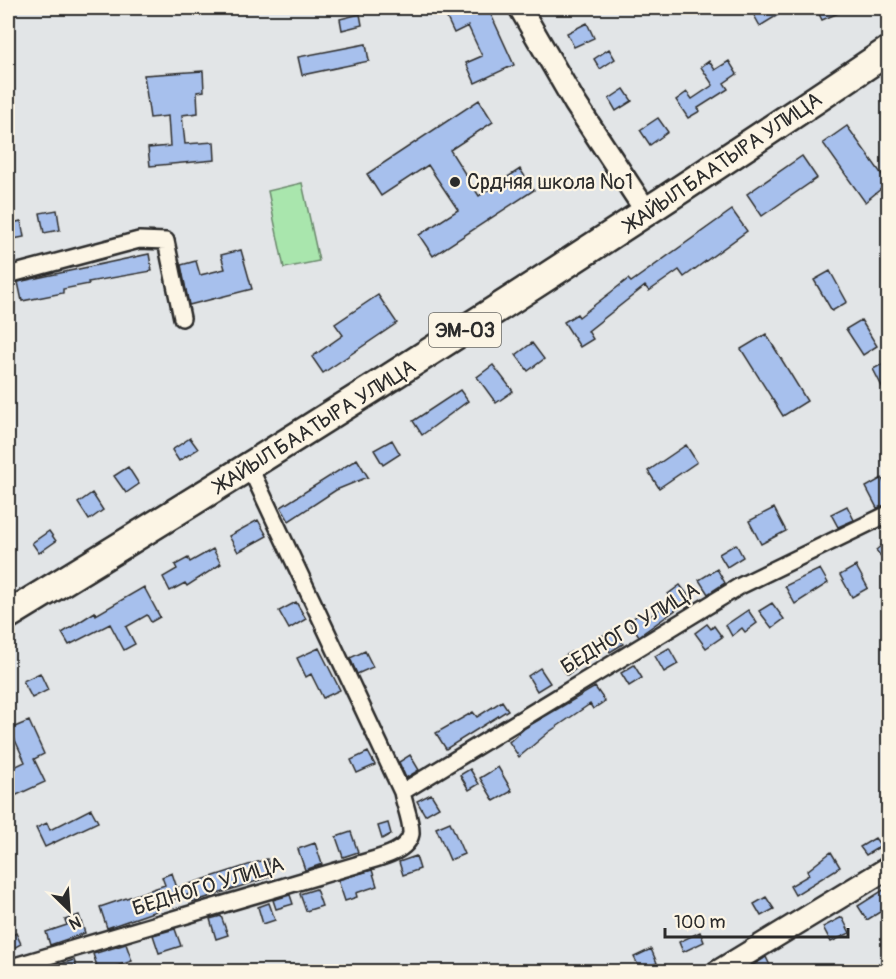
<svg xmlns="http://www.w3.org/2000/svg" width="896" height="979" viewBox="0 0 896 979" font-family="Pangolin,sans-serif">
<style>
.green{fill:#a9e6ad;stroke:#6a886c;stroke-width:1.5}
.building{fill:#a7c0ed;stroke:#2b2b2b;stroke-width:1.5}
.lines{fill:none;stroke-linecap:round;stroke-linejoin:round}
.street-casing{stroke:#2b2b2b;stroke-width:20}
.secondary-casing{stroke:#2b2b2b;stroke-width:26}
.highway-casing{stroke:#2b2b2b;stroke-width:32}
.street{stroke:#fcf5e5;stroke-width:15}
.secondary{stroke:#fcf5e5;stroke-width:21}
.highway{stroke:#fcf5e5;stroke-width:27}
.poi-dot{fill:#2b2b2b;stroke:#fcf5e5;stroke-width:2}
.labels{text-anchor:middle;stroke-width:4.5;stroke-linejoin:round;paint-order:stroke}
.shield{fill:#fcf5e5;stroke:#6a6863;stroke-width:1.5}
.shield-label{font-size:20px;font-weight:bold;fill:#2b2b2b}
.street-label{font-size:21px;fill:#2b2b2b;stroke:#fcf5e5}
.poi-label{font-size:21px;fill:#2b2b2b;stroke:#fcf5e5;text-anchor:start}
</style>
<rect width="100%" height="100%" fill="#e2e5e7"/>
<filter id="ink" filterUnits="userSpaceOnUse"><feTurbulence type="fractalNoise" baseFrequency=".0167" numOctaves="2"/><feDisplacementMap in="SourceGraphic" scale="12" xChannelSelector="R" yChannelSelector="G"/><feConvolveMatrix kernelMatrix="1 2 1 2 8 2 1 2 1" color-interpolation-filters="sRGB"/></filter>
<g filter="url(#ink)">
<path class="green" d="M302 183 319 261 284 268 268 191Z"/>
<path class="building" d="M454 8H488L514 65 475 83 466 63 482 56 468 26 454 33 444 12Z
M750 8H774L778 15 760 26Z
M816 8H850L822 20Z
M360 14 362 25 342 30 340 19Z
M587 23 594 38 574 47 567 33Z
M366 44 369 61 302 75 298 57Z
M609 49 615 59 600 69 594 59Z
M709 61 715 70 729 61 737 74 724 83 728 89 698 108 700 111 688 118 676 100 687 92 692 99 713 85 701 67Z
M203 71 204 91 197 92 198 113 182 115 185 144 214 142 215 160 150 166 148 148 170 146 168 116 150 118 144 75Z
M624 89 632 101 616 111 609 99Z
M479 100 493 122 450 150 479 196 520 169 534 190 433 256 419 235 458 210 428 165 381 196 367 174Z
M658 118 668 132 650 145 640 130Z
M847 126 888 183 865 202 823 143Z
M802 156 817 178 762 216 747 194Z
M57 210 60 230 44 233 40 213Z
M732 210 747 231 684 277 679 270 649 291 645 286 588 331 593 339 580 347 564 322 577 314 579 317 628 279 631 282Z
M21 221 24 237 8 240V224Z
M241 250 252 289 189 305 181 265 196 261 200 275 225 269 221 255Z
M149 254 152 271 88 282 89 284 63 289V293L22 301 18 282Z
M830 271 847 302 832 311 814 280Z
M378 295 397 323 323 373 312 357 343 335 335 324Z
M861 320 877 346 863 355 846 329Z
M766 334 807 401 783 416 741 349Z
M532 343 544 359 528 371 516 355Z
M888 361V398L873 369Z
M493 365 513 391 496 403 477 377Z
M460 390 468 401 422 435 413 421Z
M190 438 198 449 179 461 172 450Z
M392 440 400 454 383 465 374 450Z
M686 445 697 462 659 488 648 471Z
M357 459 368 477 336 490 289 521 281 507Z
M128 467 139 484 126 493 114 476Z
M882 478 888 491V504L877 508 866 487Z
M92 493 103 510 89 520 78 503Z
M847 506 854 520 838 527 831 514Z
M774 508 786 531 761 544 749 521Z
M258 520 267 536 238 552 229 536Z
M49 531 56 541 39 553 32 543Z
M888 540V555L883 559 876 550Z
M736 544 743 557 727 567 719 554Z
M213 549 221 564 187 586 185 583 170 591 163 577 177 569 175 565 188 558 190 562Z
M856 566 868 588 852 597 840 575Z
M717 569 725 583 708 594 699 580Z
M820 569 828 583 795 604 785 586Z
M680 585 691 599 639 636 629 621 641 613 646 620 672 599 668 594Z
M144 587 160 617 151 622 147 615 126 627 135 644 124 650 110 624 69 645 62 633 95 612 96 615Z
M296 602 306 619 289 629 279 611Z
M772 603 784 619 772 628 759 611Z
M748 610 757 623 745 632 742 628 732 636 726 625Z
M707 624 711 629 714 626 722 637 706 648 695 633Z
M615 629 623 644 610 652 602 636Z
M319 648 340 690 323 698 311 674 306 677 297 658Z
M669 648 678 664 664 672 655 656Z
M365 651 373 667 357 674 350 658Z
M571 652 580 666 567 675 558 661Z
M634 665 642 678 629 686 621 673Z
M540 668 550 683 537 691 528 676Z
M40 673 48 690 32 698 23 681Z
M595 687 605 701 593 709 590 704 549 732 519 757 509 742 525 728Z
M502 701 508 710 446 749 436 733 473 712 477 717Z
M29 721 44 754 34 759 45 782 8 799V770L25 762 10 729Z
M368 752 375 765 357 773 351 760Z
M410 755 419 770 406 778 399 762Z
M498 767 512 791 494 801 480 778Z
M470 769 479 784 469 790 460 775Z
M431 794 439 807 425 815 417 801Z
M91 809 98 822 45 847 36 828 47 823 50 830Z
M450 822 464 854 450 860 436 828Z
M388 823 391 834 382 839 378 826Z
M351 832 358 852 343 857 336 837Z
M875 838 881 846 866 855 860 847Z
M315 843 322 864 305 870 298 849Z
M831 852 840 867 795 895 790 886 809 875 807 871Z
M416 856 420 869 403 875 399 862Z
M267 859 272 876 193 902 190 894 154 906 156 911 107 928 100 907 165 885 162 877 172 873 177 888Z
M372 870 377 886 356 893 357 897 345 901 338 880Z
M888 887V907L867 920 858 906Z
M316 889 322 906 306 911 300 894Z
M290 895 293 904 276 909 273 900Z
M766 897 774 909 761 916 754 904Z
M269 903 275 920 263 924 258 907Z
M79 915 85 933 50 945 46 932 67 925 65 920Z
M221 916 228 935 216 939 210 919Z
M842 917 850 933 831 942 823 927Z
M175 929 181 946 159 953 153 935Z
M700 932 704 942 683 952 679 942Z
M16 933 21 944 8 951V938Z
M126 944 132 961 99 972 93 954Z
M651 949 657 963 641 971 634 957Z
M766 957 773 972H742L763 959Z
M74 960 78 972H45V969Z"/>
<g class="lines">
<defs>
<path id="street" d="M8 275 139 240 166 241 182 318
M402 792 740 586 888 514
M8 968 356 865C372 859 407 854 411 834 412 822 404 804 402 792L250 468"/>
<path id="secondary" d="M520 8 575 103 648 214
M717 972 888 868"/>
<path id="highway" d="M8 615C306 434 599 246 888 51"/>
</defs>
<use href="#street" class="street-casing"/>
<use href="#secondary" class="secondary-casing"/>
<use href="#highway" class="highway-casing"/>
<use href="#street" class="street"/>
<use href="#secondary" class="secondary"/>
<use href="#highway" class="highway"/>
</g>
</g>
<circle class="poi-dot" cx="455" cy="182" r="6"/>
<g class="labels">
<rect class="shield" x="429" y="313" width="72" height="34" rx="4.5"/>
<g class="shield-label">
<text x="465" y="337">ЭМ-03</text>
</g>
<g class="street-label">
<text transform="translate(723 162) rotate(-34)" y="7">ЖАЙЫЛ БААТЫРА УЛИЦА</text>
<text transform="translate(315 426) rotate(-32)" y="7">ЖАЙЫЛ БААТЫРА УЛИЦА</text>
<text transform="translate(630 628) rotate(-31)" y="7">БЕДНОГО УЛИЦА</text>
<text transform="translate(208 886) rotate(-17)" y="7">БЕДНОГО УЛИЦА</text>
</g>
<g class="poi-label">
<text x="467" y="189">Срдняя школа №1</text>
</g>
</g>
<rect width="896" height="979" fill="none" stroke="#fcf5e5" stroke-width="30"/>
<rect x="15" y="15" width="866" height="949" fill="none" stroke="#2b2b2b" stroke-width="2" filter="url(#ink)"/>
<g transform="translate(69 910) rotate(155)" stroke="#fcf5e5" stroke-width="4.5" paint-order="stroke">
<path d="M0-4.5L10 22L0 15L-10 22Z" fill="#2b2b2b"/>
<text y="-9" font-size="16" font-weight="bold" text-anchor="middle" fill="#2b2b2b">N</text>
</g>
<path d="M665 928v9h183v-9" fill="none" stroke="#2b2b2b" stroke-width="3"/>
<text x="674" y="928" font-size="18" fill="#2b2b2b" stroke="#fcf5e5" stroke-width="4.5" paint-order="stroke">100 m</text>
</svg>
